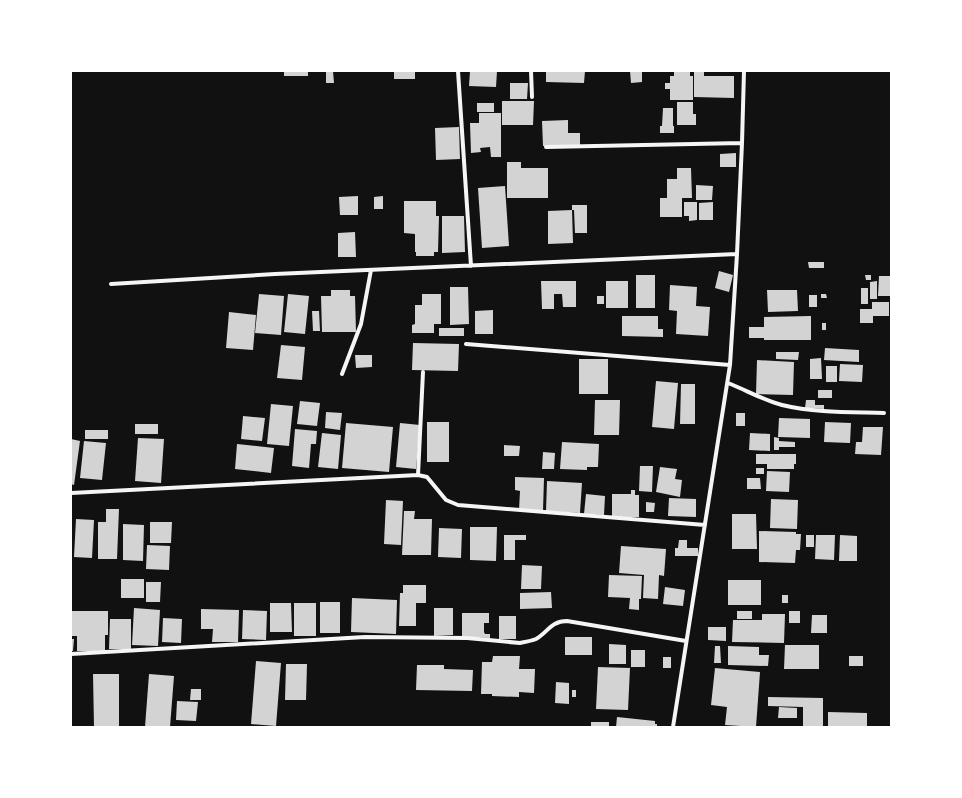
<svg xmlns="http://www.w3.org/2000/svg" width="962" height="798" viewBox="0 0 962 798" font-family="'Open Sans',sans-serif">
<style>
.building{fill:#d3d3d3}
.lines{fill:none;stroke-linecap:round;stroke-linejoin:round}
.minor{stroke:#f5f5f5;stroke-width:4}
</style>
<rect width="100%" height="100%" fill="#111"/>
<path class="building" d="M284 71H308V76H284Z
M326 71H333L334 83H326Z
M394 71H415V79H394Z
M470 71H497L496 87 469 86Z
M546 71H585L584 83 546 82Z
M630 71H642V82L631 83Z
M674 71H690V76H693V100H670V89H665V83H670V76H674Z
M694 71H704V76H734V98L694 97Z
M510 83H528L527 99H510Z
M502 101H534L533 125H502Z
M677 102H693V114H696V125H677Z
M477 103H494V112H477Z
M663 108H673V126H674V133H660V126H662Z
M479 113H501V157H491L490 147 480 148 481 152 471 153 470 123H479Z
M568 120V133H580V145L543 146 542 121Z
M459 127 460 159 436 160 435 128Z
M736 153V167H720V154Z
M507 162H521V168H548V198H507Z
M677 168H691L692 198H682V217H660V198H667V179H677Z
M696 185 713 186 712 200H696Z
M505 186 509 246 482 248 478 188Z
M358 196V215H340L339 197Z
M383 196V209H374V197Z
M404 201H436V216H439L438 252H434V256H416V252H415V234L404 233Z
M684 202H697V220L689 221V216H684Z
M713 202V220H699V203Z
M572 205H587V233H575L574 210H576H572Z
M572 210 573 243 548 244V211Z
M442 216H464L465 252 442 253Z
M355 232 356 257H338V233Z
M808 262H824V268H809Z
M719 271 733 275 729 292 715 288Z
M636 275H655V308H636Z
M865 275H871V280H866Z
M879 276H890V296H878Z
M541 281H576V307H563L562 294H554V309H542Z
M606 281H628V308H606Z
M877 281V299H870V282Z
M670 285 697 287 696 306 710 307 708 336 676 334 677 311 669 310Z
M450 287H468L469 324 450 325Z
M861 288H868V304H861Z
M331 290H350V296H355L356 332H322L321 296H331Z
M767 290H797L798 311 768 312Z
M259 294 284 296 281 335 255 333Z
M288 294 309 296 305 334 284 332Z
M422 294H441V324H434V333H412V325L415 324V305H422Z
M821 294H826L827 298H821Z
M809 295H817V307H809Z
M597 296H604V304H597Z
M872 302H889V316H873V323H860V309H872Z
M493 310V334H475V311Z
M312 311H319L320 331H313Z
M229 312 256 315 253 350 226 348Z
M622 316H658V329H663V337L622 336Z
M811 316V340H764V338H749V327H764V317Z
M822 323H826V330H822Z
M439 328H464V336H439Z
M413 343 459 344 458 371 412 370Z
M281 345 305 347 302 380 277 378Z
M825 348 859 350V362L824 360Z
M776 352H799L798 360 776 359Z
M355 355H372V367L356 368Z
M821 358 822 379H810V359Z
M579 359H608V394H579Z
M757 360 794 362 793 395 756 394Z
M840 364 863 365 862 382 839 381Z
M826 366H837V382H826Z
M656 381 678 383 674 429 652 427Z
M681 384H695V424H680Z
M818 390H832V398H818Z
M595 400H620L619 435H594Z
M806 400H815V405H824V409L805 408Z
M300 401 320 403 317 426 297 424Z
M271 404 293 406 289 446 267 444Z
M326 412 342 413 340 430 325 428Z
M736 413H745V426H736Z
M243 416 265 418 262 441 241 439Z
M779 418 810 419V438L778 437Z
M427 422H449V462H427Z
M825 422 851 423 850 443 824 442Z
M346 423 393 427 389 472 342 468Z
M400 423 420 425 416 469 396 467Z
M135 424H158V434H135Z
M863 427H883L881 455 855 454 856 442H862Z
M295 429 317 431 316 444H311L309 468 292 466Z
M85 430H108V439H85Z
M322 433 341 435 338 469 318 467Z
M750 433 770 434V451L749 450Z
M774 437 779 438V441L795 442V447H779V450H774Z
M138 438 164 439 161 483 135 481Z
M71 439 80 441 74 485 71 484Z
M84 441 106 443 102 480 80 478Z
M562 442 599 444 598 467H587V470L560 469Z
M237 444 274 448 271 473 235 469Z
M504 445 520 446 519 456H504Z
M543 452 555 453 554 469H542Z
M756 454H796V464H794V469H767V464H756Z
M640 466H653L652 492 639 491Z
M660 467 677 469 675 479 682 480 680 497 656 492Z
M756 468H764V474H756Z
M767 471 790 472 789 492 766 491Z
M515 477 544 478 543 511 519 510 520 491 515 490Z
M747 478H760L761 489H747Z
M547 481 582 483 580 513 546 511Z
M631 490H635V495H639V517H612V494H631Z
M586 494 605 496 604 515 584 514Z
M669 498 696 499V517L668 516Z
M771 499 798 500 797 529 770 528Z
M386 500 403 501 401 545 384 544Z
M646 502 655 503 654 512H646Z
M106 509H119L117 559H98V522H106Z
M404 511H415L414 519H432L431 555H402Z
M732 514H756L757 549H732Z
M76 519 94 520 92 558 74 557Z
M150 522H172L171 543H150Z
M123 524 144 525 143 561 123 560Z
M470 527H497L496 561 470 560Z
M439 528 462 529 461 558 438 557Z
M759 531 796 532V534H801L800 550H796L795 563 759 562Z
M504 535H526V540H515V560H504Z
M806 535H814V547H806Z
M816 535H835L834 560 815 559Z
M840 535 857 536V561H839Z
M679 540H687V548H698V556H675V548H678Z
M147 545 170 546 169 570 146 569Z
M621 546 666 549 664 576 659 575 658 599 643 598 644 575 619 573Z
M522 565 542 566 541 589H521Z
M609 575 642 576 641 599H639V610L629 609 630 598 608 597Z
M121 579H144V598H121Z
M728 580H761V605H728Z
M146 582H161L160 602H146Z
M403 585H426V603H416V626H399L400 593H403Z
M665 587 685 590 683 606 663 604Z
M551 592 552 608 520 609V593Z
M782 595H788V603H782Z
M352 598 397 600 396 634 351 632Z
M320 602H340V633H320Z
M270 603H291L292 632H270Z
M294 603H316V636H294Z
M134 608 160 610 158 646 132 645Z
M434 608H453V635L434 636Z
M201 609 239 610 238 642H212L213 629H201Z
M243 610 267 611 266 640 242 639Z
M71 611H108V635H105V651H77V636H71Z
M737 611H752V619H737Z
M789 611H800V623H789Z
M462 613H489V623H484V632L485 634H490V638L462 637Z
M762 614H785L784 643 732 642 733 620H762Z
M812 615H827V633H811Z
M499 616H516V639H499Z
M163 618 182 619 181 643 162 642Z
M110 619H131V649H109Z
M708 627H726V641L708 640Z
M565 637H592V655H565Z
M71 639H74L73 651H71Z
M609 644 626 645V664H609Z
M785 645H819V669H784Z
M715 646H720L721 663H714Z
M728 646 759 647V655H769L768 666 728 665Z
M631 650H645V667H631Z
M493 656H520L519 669H535L534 693 519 692V697L492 696V694H481L482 662H492Z
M849 656H863V666H849Z
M663 657H671V668H663Z
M256 661 281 663 276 726 251 724Z
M286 664H307L306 700H285Z
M417 665H444V669L473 670 472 691 416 690Z
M598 667 630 668 628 710 596 709Z
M715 668 760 672 756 727 725 725 727 707 711 705Z
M93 674H119V727H94Z
M149 674 174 676 170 727H145Z
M556 682 569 683V704L555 703Z
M191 689H201V700H190Z
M572 690H576V697H572Z
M768 697 823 698V727H803V707L768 706Z
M177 701 198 702 196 721 176 720Z
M779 707 797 708V718H778Z
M828 712 867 713V727H828Z
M617 717 655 721V724H657V727H616Z
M591 722H609V727H591Z"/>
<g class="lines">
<path class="minor" d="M458 71 471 266
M531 71 532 97
M546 147 742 143
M111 284 275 274 737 254
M466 344 730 365
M342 374 361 324 371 270
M728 383C746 390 763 400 782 405 815 413 850 412 884 413
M418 475 423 372
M71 493 418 475 427 477 446 500 458 505 705 525
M71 654 365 637 467 638 520 643C525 642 531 641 536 639 548 632 551 621 567 621L686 641
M673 727 730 365 737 254 742 143 744 71"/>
</g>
<rect width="962" height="798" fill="none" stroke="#ffffff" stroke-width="144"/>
</svg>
